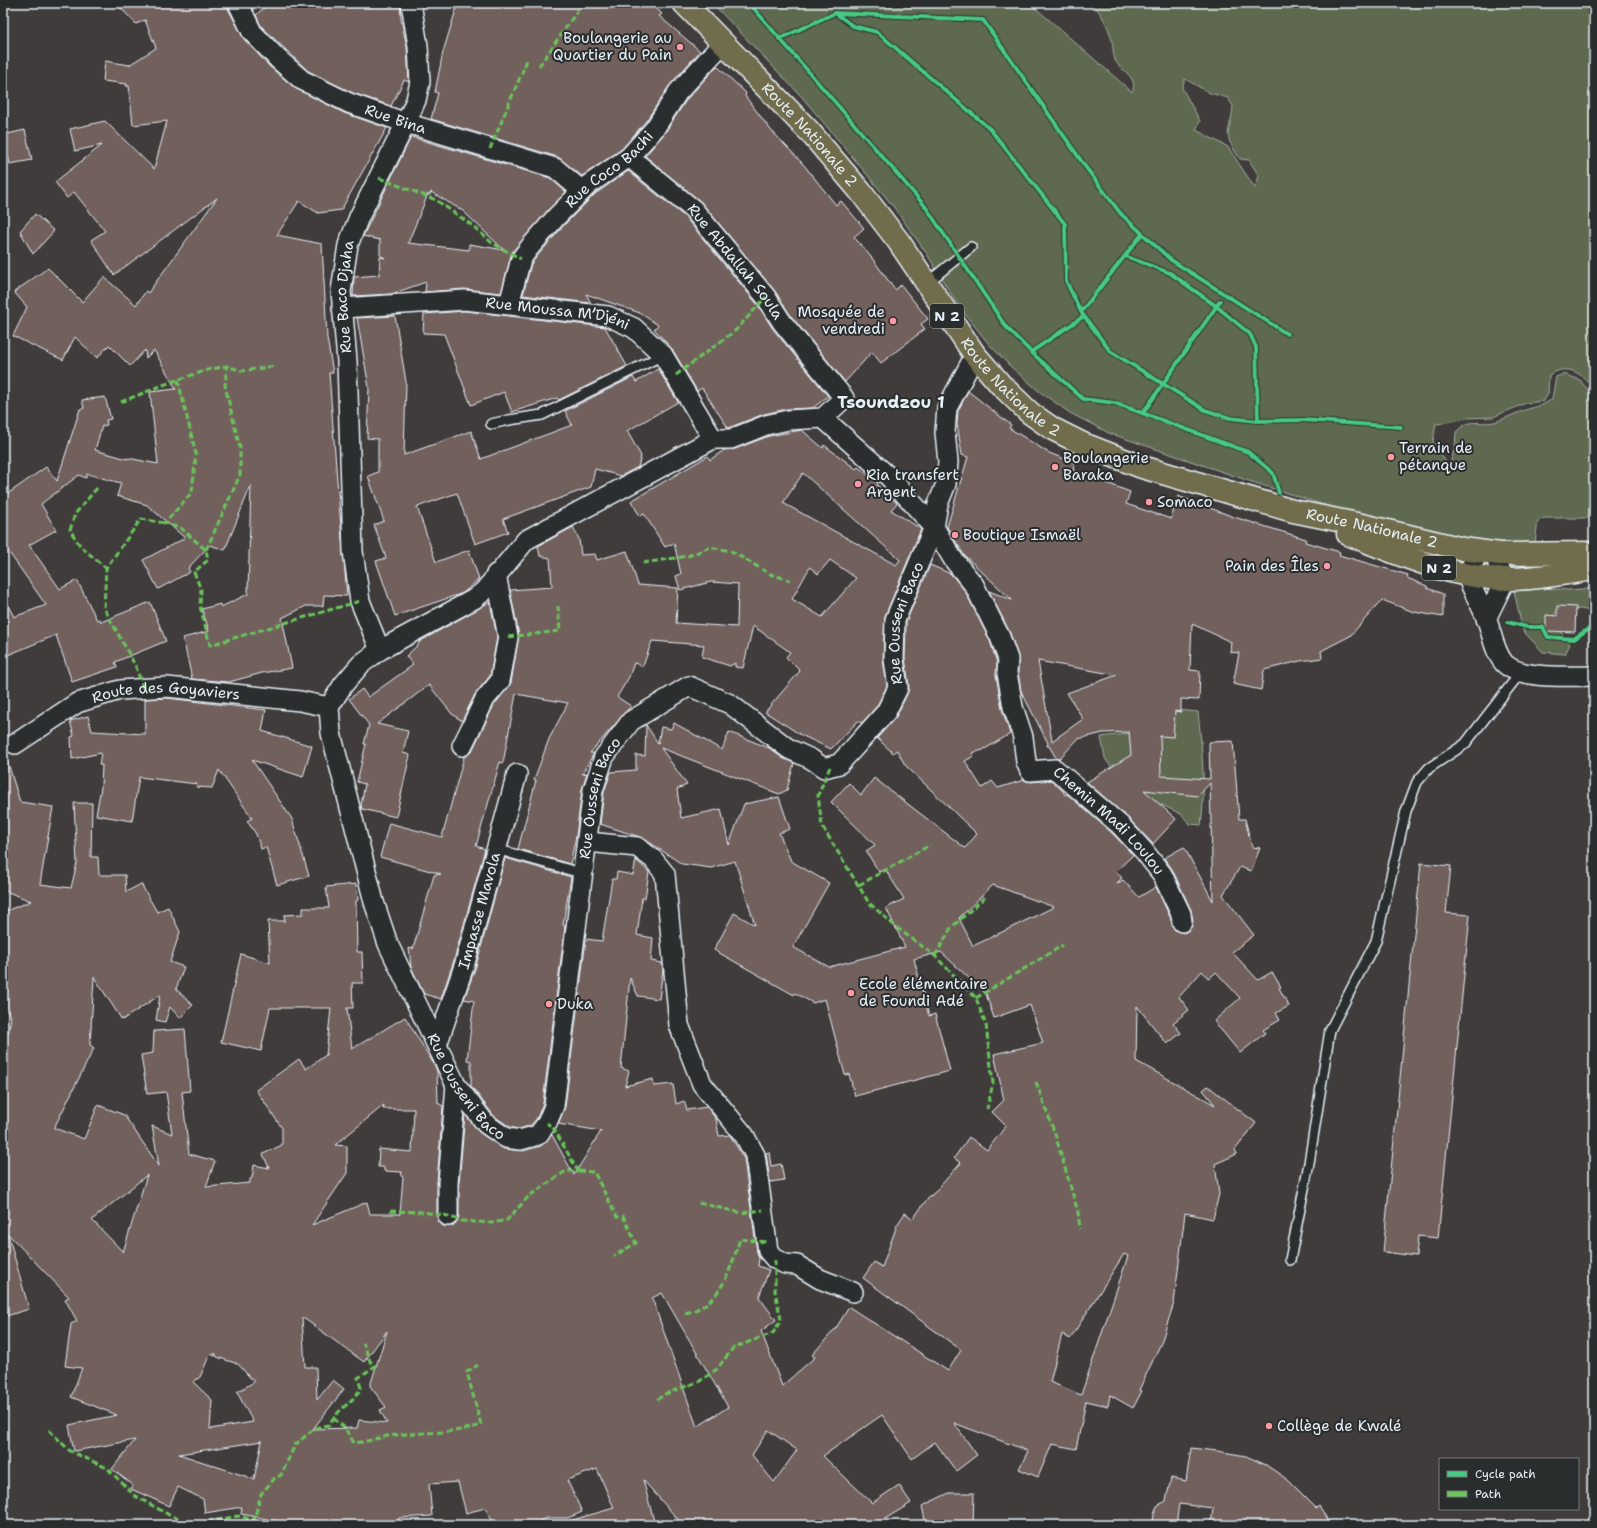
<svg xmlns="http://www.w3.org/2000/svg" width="1597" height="1528" viewBox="0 0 1597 1528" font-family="'Shantell Sans',sans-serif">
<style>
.green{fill:#5e6950;stroke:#a3ada4;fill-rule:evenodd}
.building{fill:#72605d;stroke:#e8f1f8;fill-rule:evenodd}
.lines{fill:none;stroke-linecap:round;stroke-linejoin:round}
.lane-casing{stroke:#e8f1f8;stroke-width:12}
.street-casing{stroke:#e8f1f8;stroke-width:22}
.primary-casing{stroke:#e8f1f8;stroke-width:25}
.lane{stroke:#2a2d2e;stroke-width:9}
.street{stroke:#2a2d2e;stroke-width:19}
.primary{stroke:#716c4b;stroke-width:22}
.quiet{stroke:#6ac65a;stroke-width:3;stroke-dasharray:6 3;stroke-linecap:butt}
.cycleway-casing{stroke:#2a2d2e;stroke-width:6}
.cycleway{stroke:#46c982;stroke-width:4}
.poi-dot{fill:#ff9aa2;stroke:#2a2d2e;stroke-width:1.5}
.labels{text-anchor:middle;stroke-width:4;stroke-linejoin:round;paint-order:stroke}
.shield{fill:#2a2d2e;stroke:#afb6bb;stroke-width:1}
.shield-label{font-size:14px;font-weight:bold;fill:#e8f1f8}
.poi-label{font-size:15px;fill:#e8f1f8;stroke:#2a2d2e;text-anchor:start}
.street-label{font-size:15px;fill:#e8f1f8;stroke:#2a2d2e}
.quarter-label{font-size:17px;font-weight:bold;fill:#e8f1f8;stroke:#2a2d2e}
</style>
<rect width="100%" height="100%" fill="#403c3c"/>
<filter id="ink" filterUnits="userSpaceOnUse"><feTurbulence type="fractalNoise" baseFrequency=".025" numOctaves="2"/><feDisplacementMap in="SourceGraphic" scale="8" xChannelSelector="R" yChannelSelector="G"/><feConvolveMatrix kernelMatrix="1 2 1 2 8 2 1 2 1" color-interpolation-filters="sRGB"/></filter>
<g filter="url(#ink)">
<path class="green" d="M712 3H1025L1032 5 1132 92C1139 76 1120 71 1115 60 1113 54 1113 47 1112 41 1110 31 1103 16 1096 8 1090 2 1080 6 1073 3H1594V389C1582 373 1568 363 1549 375L1548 393 1544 401 1526 403 1493 417 1466 418 1438 424 1436 423 1433 442 1449 467 1455 447 1456 432C1471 417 1476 425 1494 422 1503 420 1511 415 1520 412 1531 407 1542 407 1552 399L1556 377 1564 374 1580 380 1594 398V518H1545L1538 520 1535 544 1501 542 1498 544 1390 526 1249 481 1109 433 1070 413 1040 392 1011 367 988 343 957 304 927 254 893 206 845 148 801 96ZM1185 79 1210 93 1228 98 1233 106C1230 136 1221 131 1240 159L1249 160 1259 176 1255 188 1228 147 1196 130 1200 121 1182 88Z
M1544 588 1569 590 1594 588V612L1581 609 1556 612 1551 619 1570 644 1565 654 1543 652 1523 631 1514 591Z
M1150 707 1198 712C1202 749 1206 787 1201 825L1190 824 1181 814 1147 798 1108 763 1105 758 1101 737 1132 733Z"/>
<path class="building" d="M116 3H225L244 39 270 67 295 88 344 113 387 128 341 210 318 213 299 201 277 235 322 244 327 338 333 373H329L337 480 347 596 324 595 323 606H306L282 618 292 668 262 673 229 682 192 679 183 638 209 631 202 609 220 604 221 607 248 594 251 485 225 550 210 545 188 568 190 572 158 589 143 560 185 538 147 505 117 496 121 483 87 474 86 478 79 475 41 504 56 530 29 545 60 589 77 580 97 620 100 619 101 622 150 602 166 641 115 662 117 667 72 682 56 635 3 657V596L14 617 46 605 3 544V497L46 467 57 481 80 409 84 408 82 400 105 397 111 419 106 420 107 425 102 426 95 450 127 459 128 458 158 464 150 392 176 389 154 350 146 358 145 350 130 366 109 345 97 358 75 337 63 360 13 336 27 307 14 292 48 268 82 302 104 277 136 305 146 291 148 293 217 198 114 275 91 240 105 231 74 192 67 198 55 182 102 145 75 151 70 129 105 121 154 169 167 121 133 125 129 86H126L127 84 103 81 105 61 129 65 156 48 145 20 136 24Z
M269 3H400L401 19 407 47 409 82 404 80 391 106 353 93 308 71 261 26 256 15Z
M458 3H651L662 14 659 16 700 51 670 85 646 121 622 149 582 176 558 157 431 119 438 93 435 92 443 52Z
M717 66 746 93 745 96 770 129 803 164 836 205 841 201 864 228 854 237 872 258 895 290 901 285 928 319 921 324 925 329 881 363 872 352 845 382 791 316 774 290 701 202 645 156 664 134 687 99Z
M25 130 32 160 10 164 3 135Z
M411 137 550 178 566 192 549 209 512 252 501 293 464 289 425 292 426 282 391 294 353 296 354 277 379 275 380 257 385 258 380 255V240L363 236ZM431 192 463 211 504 250 469 244V250L408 243 428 194 430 195Z
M628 171 685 217 757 304 773 329 828 396 813 408 787 409 764 414 728 428 702 388 697 391 672 349 654 329 658 325 640 313 586 294 591 303 523 295 531 264 539 254 565 224 595 194Z
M35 214 54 231 33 254 20 231Z
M465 311 605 327 627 366 559 400 557 398 512 412 504 392 471 405 444 334 423 333 424 314Z
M395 316 406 382 404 455 471 431 481 459 572 425 565 411 633 377 636 382 658 369 678 402 627 431 641 456 638 467 621 476 595 469 591 487 503 519 508 532 475 544 457 493 417 507 436 562 469 550 479 579 463 593 395 616 376 561 386 558 374 525 384 521 368 476 378 472V439L367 438 369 388 357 318Z
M968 391 1011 425 1009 428 1049 453 1075 463 1073 470 1130 492 1126 504 1171 519 1178 496 1234 517 1306 539 1305 542 1340 552 1339 555 1408 575 1407 578 1427 586V588L1443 594V617L1414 612 1382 600 1350 636 1321 651 1322 658 1300 661 1264 670 1261 690 1233 684 1239 653 1230 652 1231 642 1192 624 1190 670 1200 671 1199 700 1181 699V712L1175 711 1173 737 1160 736 1161 776 1210 779 1209 742 1233 741 1239 819H1245L1252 847 1260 848 1251 871 1240 867 1223 895 1254 935 1232 952 1258 980 1272 972 1281 987 1279 988 1289 1006 1276 1013 1280 1020 1263 1030 1265 1033 1240 1053 1214 1021 1240 998 1216 972 1209 979 1202 971 1179 997 1189 1010 1173 1023 1181 1033 1167 1044 1137 1006 1136 1061 1215 1105 1203 1090 1208 1086 1256 1123 1235 1150 1237 1154 1215 1164 1219 1194 1213 1219 1185 1213 1174 1303 1161 1343 1139 1390 1142 1391 1133 1408 1110 1395 1108 1406 1086 1401 1076 1449 1052 1444 1038 1477 1019 1469 1028 1451 954 1423 977 1455 956 1471 935 1442 912 1459 882 1415 823 1456 872 1503 899 1485 911 1503 875 1525H683L643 1480 655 1525H570L569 1521 614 1508 597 1469 567 1480 582 1512 568 1518H546L533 1525H495L485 1508 466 1513 458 1482 429 1484 432 1516 399 1518 398 1525H277V1521L241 1514 242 1507 205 1513 203 1499 178 1487 169 1506 131 1489 133 1485 112 1469 135 1440 74 1451 69 1425 117 1415 71 1397 82 1368 65 1366 71 1324 77 1321 65 1299 69 1297 8 1234 29 1309 3 1317V1234L7 1233 3 1229V1044L9 1030 11 1016 3 1006V912L31 901 3 890V761L7 760 20 802 53 807 40 884 71 888 77 863 74 803H92L91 857H98L99 875H125L126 892 141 884 157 912 168 907 180 932 170 962 184 967 176 989 193 1005 180 1018 170 1007 165 1022 156 1020 160 995 122 1020 94 977 90 1045 94 1048 54 1128 84 1139 98 1105 124 1115 159 1166 152 1126 172 1134 166 1092 147 1094 141 1055 153 1053 154 1031 185 1029 190 1091 182 1092 189 1154 215 1161 206 1187 250 1183V1179L252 1178 254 1165 269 1168 263 1154 282 1145V1128L256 1090 299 1059 306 1069 326 1055 331 1008H270L261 1051 221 1042 241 954 270 963 268 921H285L284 915 303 914V908H329L326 887 356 884 358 900 356 901 357 952H362L363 983H352L353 1008H347L352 1049 405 1017 435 1066 437 1071 438 1103 443 1106 437 1182V1216L439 1222 443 1226H453L457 1222 459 1216V1183L465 1114 480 1133 504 1149 523 1151 541 1146 552 1135 574 1175 601 1131 558 1124 565 1107 586 939 602 941 612 879H616L617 872 633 875 636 860 649 872 645 898H642L637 935 653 938 651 961 662 963 663 969 659 999 638 996 630 978 621 1068 629 1071 625 1086 653 1079 654 1086 673 1084 676 1104 684 1101 687 1110 707 1107 716 1119 719 1136 730 1135 744 1159 757 1252 759 1258 758 1266 769 1270 759 1297 776 1320 761 1331 782 1386 815 1357 812 1355 836 1328 849 1307 948 1371 961 1350 863 1278 874 1262 882 1267 897 1225 905 1213 913 1219 930 1195 931 1196 961 1163 954 1158 969 1137 987 1150 1006 1126 992 1112 1004 1100 994 1054 1043 1043 1030 1005 994 1018 986 994 941 952 914 959 929 1016 935 1014 950 1071 855 1096 849 1074 845 1075 825 999 813 1003 795 993 794 995 714 950 734 913 755 925 735 861 711 868 682 864 643 838 600 824 604 792 611 772 636 770V755L645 756 646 725 658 743 661 727 671 729 674 723 722 750 729 732 769 748 782 758 794 763 787 790 779 794 661 748 687 785 677 789 681 818 721 809 729 845 744 804 779 797 790 829 779 833 791 861 829 883 793 947 829 967 905 947 886 908 904 899 885 869 879 872 866 851 875 845 831 802 849 783 861 795 874 778 965 848 977 834 905 765 897 750 893 753 877 738 896 717 908 692 909 686 905 658 906 622 930 565 951 574 965 591 990 641 997 663 996 675 1002 709 1010 734 983 750 972 753 974 756 965 761 982 788 992 781 998 788 1024 780 1031 782 1051 780 1063 791 1065 795 1067 794 1112 833 1133 855 1116 871 1122 878 1116 884 1123 880 1139 897 1156 887 1170 917 1174 929 1183 933 1189 930 1193 921 1191 910 1172 869 1164 858 1184 847 1213 901 1210 783 1198 796 1144 790 1176 819 1153 844 1127 817 1087 782 1131 755 1129 732 1103 733 1078 739 1059 759 1056 758 1049 746H1047L1048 743 1021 691 1018 672V656L1010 633 989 591 1012 600 964 555 947 527 968 457 962 455 957 424 958 411ZM1038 661 1117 675 1067 693 1083 719 1052 741ZM993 885 1054 907 973 946 959 918ZM384 1105 383 1109H414L412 1152 379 1149 378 1167H384V1171L402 1172 401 1176 403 1177 400 1214H370L367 1202 312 1225 347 1173V1146L335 1145ZM147 1175 123 1252 92 1220ZM1124 1254 1128 1256 1081 1395 1050 1382 1062 1334 1070 1339ZM662 1293 728 1407 697 1427 652 1298ZM302 1317 364 1362 387 1331 370 1386 386 1407 380 1410 387 1423 359 1420 357 1428 313 1429 344 1389 333 1380 317 1400 316 1367H305ZM215 1353 217 1357 238 1364 254 1382 237 1392 253 1422 210 1429 212 1400 193 1382 200 1377 210 1354 215 1356ZM768 1430 797 1450 774 1482 752 1455ZM262 1441 254 1479 179 1454Z
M802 430 823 448 824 445 856 469 858 467 878 483 877 485 897 503 891 510 921 529 885 616 883 659 887 686 877 706 862 723 858 721 831 749 801 735 765 712 800 671 786 657 790 652 753 626 743 668 735 667V663L730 666 702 657 704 645 652 641 643 666 634 663 629 677 617 697 631 706 590 753H594L582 774 587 773 582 789 576 836 570 864 518 849 536 780H534L549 739 568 703 516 694 503 763 500 762 476 846 485 849 454 960 441 999 424 994 411 967 409 948 413 949 434 875 441 874 380 857 389 823 442 837 464 757 472 751 494 705 511 683 519 635 510 590 552 587 550 558 540 556 538 546 573 527 579 539 581 555 595 554 597 560 627 551 638 585 678 588 676 623 737 627 738 584 711 582 680 590 676 576 681 574 674 543 665 547 644 514 640 516 631 501 708 456 710 460 724 450 735 449 769 436ZM803 473 900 560 896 565 783 503ZM830 560 856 578 822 617 792 599 810 567 818 574Z
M490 602 497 637 490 676 475 694 462 721 452 714 429 685 377 724 408 731 403 753 410 755 396 817 362 809 361 805 365 784 357 782 366 744H364L369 725 349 699 362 689 368 697 413 665 406 656 419 644V642Z
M1557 606 1576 607 1575 632 1546 631V615L1557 616Z
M167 698 266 710 262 731 312 746 303 777 252 760 292 819 309 876 277 885 266 847 261 849 256 834 247 821 252 818 219 770 212 788 196 787 197 784 139 777 132 821 96 815 101 787 102 765H99L101 753 72 759 71 737 74 736 70 721 88 716 92 731 145 734V699Z
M505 858 571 877 563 925 565 926 543 1103 537 1118 531 1125 519 1129 510 1127 494 1116 471 1086V1061L467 1060 474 1001 464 999 476 966Z
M1421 863 1451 866 1446 913 1470 915 1438 1238 1418 1236 1416 1256 1383 1252Z
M769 1152 771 1166 781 1164 784 1180 770 1182 766 1153Z
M1191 1448 1217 1451 1246 1456 1266 1465 1288 1480 1316 1508 1319 1506 1332 1525H1211L1213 1508 1179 1504 1176 1525H1153L1154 1513 1157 1506 1166 1501 1171 1478 1186 1481Z
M949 1493H974L973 1525H926L922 1506Z"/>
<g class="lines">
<defs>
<path id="lane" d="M927 283 971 247
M491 424 509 420 542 415 663 355
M3 740 15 744
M496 849 584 874
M1290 1260 1309 1163 1330 1030 1376 941 1406 811 1417 782 1429 768 1465 744 1521 672"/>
<g id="street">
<path id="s1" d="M238 3 252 32 278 59 302 80 349 103 406 123 555 168 582 191"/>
<path id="s2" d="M629 157 693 209 766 297 782 322 844 398 823 418 788 420 766 425 731 439H713L526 540 484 591 474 599 380 650 361 664 343 685 329 707 331 733 374 902 388 944 456 1085 486 1124 506 1138 520 1140 538 1135 547 1123 554 1106 593 790 604 757 631 721 689 686 730 704 789 749 811 759 824 768 839 764 852 750 886 712 898 688 894 659 895 620 934 527 938 504 946 484 948 462 945 432 947 408 975 355"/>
<path id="s3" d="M509 304 521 259 530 247 557 216 588 185 629 157 655 128 678 92 724 42"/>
<path id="s4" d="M342 308 465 300 608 316 634 328 663 355 713 439"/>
<path id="s5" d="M823 418 888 476 934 527 953 559 974 585 1000 637 1008 659 1007 673 1013 707 1023 737 1026 762 1030 771 1055 769 1120 825 1144 851 1162 874 1181 914 1182 922"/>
<path d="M1479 551 1467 575C1472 591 1481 604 1487 620 1492 634 1494 651 1504 663 1520 680 1571 676 1594 676"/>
<path d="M1486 619 1504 582 1495 554"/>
<path id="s6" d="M380 650 360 601 353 551 347 361 341 291 348 245 359 217 406 123 416 100 420 82 418 46 411 3"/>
<path id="s7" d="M15 744 77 703 120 690 167 687 300 701 329 707"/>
<path d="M462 746 485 699 500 681 508 637 496 574"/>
<path d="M588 842 637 847 653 859 665 874 679 1025 702 1084 744 1135 755 1155 768 1251 775 1259 785 1264 797 1265 820 1279 853 1292"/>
<path id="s8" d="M437 1045 465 963 517 774"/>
<path d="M448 1216V1183L456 1085"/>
</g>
<g id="primary">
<path id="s9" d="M684 3 809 131 860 191 899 242 975 355 1001 385 1030 413 1053 429 1083 444 1142 467 1293 511 1362 525 1463 549 1500 554 1594 553"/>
<path d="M1348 534C1398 554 1453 579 1509 579 1537 579 1566 573 1594 569"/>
</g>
</defs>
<use href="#lane" class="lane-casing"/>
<use href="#street" class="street-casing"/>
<use href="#primary" class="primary-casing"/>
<use href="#lane" class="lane"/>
<use href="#street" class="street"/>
<use href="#primary" class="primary"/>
<path class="quiet" d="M539 66 583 3
M490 149 528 58
M379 178 436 200 473 226 492 243 521 259
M676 375 736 330 766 297
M178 380 196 454 192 492 165 523 182 529 206 550 208 560 194 572 201 590 200 606 210 645 360 601
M121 402 163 385 207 370 227 366 242 371 276 366
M97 488 75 514 70 530 81 547 106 568
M206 550 240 475V448L225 386 227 366
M643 563 688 556 710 547 731 551 770 574 790 580
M508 637 560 631 558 606
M143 688 136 667 104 608 106 568 141 519 165 523
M830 767 818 795 822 826 869 903 896 927 935 956 976 998 986 1025 993 1083 987 1109
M859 885 930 845
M935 956 951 928 986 896
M976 998 1063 945
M1036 1082 1055 1134 1078 1212 1080 1229
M578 1171 594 1172 617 1217 623 1216 636 1243 614 1256
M699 1203 742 1213 763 1210
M390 1211 422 1212 448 1216 462 1221 492 1223 507 1220 529 1196 566 1171H578L554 1129 547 1123
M685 1313C721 1306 730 1270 740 1239L767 1242
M657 1400 665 1394 700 1381 717 1369 733 1348 773 1333 781 1320 775 1291V1259
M333 1418 345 1428 354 1443C368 1442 382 1436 396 1435 425 1432 454 1434 481 1425L467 1372 478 1365
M49 1430 70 1451 107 1468 135 1496 171 1516 190 1523 207 1522 238 1516 254 1520 261 1494 275 1478 281 1475 295 1445 315 1428 329 1425C337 1409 352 1404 361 1388L358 1378 375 1366 370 1361 363 1343"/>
<defs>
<path id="cycleway" d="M749 3 925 206 1006 327 1031 352 1083 399 1115 403 1248 452 1273 473 1279 493
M835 13 853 26 877 32 990 129 1065 224 1066 281 1081 312 1110 351 1205 410 1230 418 1258 421 1303 420 1401 427
M779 39 835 13 983 20 1087 169 1121 214 1171 260 1287 334
M1125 256 1170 273 1216 306 1250 334 1256 347 1258 421
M1081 312 1142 234
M1031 352 1084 316
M1143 413 1220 301
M1507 622 1527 627H1543L1548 637 1574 639 1588 629H1594"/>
</defs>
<use href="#cycleway" class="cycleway-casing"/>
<use href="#cycleway" class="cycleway"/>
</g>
</g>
<g class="poi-dot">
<circle cx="680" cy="47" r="4"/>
<circle cx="893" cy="321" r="4"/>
<circle cx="1391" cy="457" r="4"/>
<circle cx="1055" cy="467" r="4"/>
<circle cx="858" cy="484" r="4"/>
<circle cx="1149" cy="502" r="4"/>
<circle cx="955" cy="535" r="4"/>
<circle cx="1327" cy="566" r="4"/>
<circle cx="851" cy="993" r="4"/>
<circle cx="549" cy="1004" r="4"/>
<circle cx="1269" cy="1426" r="4"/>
</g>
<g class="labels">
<g class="shield">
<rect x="930" y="304" width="34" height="24" rx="3"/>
<rect x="1422" y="556" width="34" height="24" rx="3"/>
</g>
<g class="shield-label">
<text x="947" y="321">N 2</text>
<text x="1439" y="573">N 2</text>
</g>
<g class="poi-label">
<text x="672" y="43" text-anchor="end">Boulangerie au<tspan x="672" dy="17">Quartier du Pain</tspan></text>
<text x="885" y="317" text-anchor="end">Mosquée de<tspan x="885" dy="17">vendredi</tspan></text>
<text x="1399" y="453">Terrain de<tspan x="1399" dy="17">pétanque</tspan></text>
<text x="1063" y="463">Boulangerie<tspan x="1063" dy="17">Baraka</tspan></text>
<text x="866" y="480">Ria transfert<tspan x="866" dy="17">Argent</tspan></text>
<text x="1157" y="507">Somaco</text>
<text x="963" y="540">Boutique Ismaël</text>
<text x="1319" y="571" text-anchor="end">Pain des Îles</text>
<text x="859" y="989">Ecole élémentaire<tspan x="859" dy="17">de Foundi Adé</tspan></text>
<text x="557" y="1009">Duka</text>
<text x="1277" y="1431">Collège de Kwalé</text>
</g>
<g class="street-label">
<text dy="5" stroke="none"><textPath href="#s1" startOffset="203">Rue Bina</textPath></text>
<text dy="5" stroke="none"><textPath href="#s9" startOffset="182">Route Nationale 2</textPath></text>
<text dy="5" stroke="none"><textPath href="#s3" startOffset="173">Rue Coco Bachi</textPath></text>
<text dy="5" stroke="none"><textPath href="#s2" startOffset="150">Rue Abdallah Soula</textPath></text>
<text dy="5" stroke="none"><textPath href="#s6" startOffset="358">Rue Baco Djaha</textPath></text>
<text dy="5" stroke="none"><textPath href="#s4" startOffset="217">Rue Moussa M’Djéni</textPath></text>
<text dy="5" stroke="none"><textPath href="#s9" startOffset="506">Route Nationale 2</textPath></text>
<text dy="5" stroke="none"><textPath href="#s9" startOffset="901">Route Nationale 2</textPath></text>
<text dy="5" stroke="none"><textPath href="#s2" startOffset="2288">Rue Ousseni Baco</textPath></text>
<text dy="5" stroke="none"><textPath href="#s7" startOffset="165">Route des Goyaviers</textPath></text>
<text dy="5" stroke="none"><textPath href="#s2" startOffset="1796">Rue Ousseni Baco</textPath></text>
<text dy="5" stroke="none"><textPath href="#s5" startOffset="523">Chemin Madi Loulou</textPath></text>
<text dy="5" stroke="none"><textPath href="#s8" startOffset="141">Impasse Mavola</textPath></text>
<text dy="5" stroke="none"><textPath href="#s2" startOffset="1351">Rue Ousseni Baco</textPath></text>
</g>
<g class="quarter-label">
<text x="891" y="408">Tsoundzou 1</text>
</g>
</g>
<rect width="1597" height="1528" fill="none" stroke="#2a2d2e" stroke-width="16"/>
<rect x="8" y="8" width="1581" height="1512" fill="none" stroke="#e8f1f8" stroke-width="1.5" filter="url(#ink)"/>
<rect x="1439" y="1458" width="140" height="52" fill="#2a2d2e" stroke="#767b7f"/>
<rect x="1447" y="1471" width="20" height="6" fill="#46c982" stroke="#767b7f"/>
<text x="1475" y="1478" font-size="12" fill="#e8f1f8">Cycle path</text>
<rect x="1447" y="1491" width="20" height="6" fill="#6ac65a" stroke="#767b7f"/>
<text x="1475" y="1498" font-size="12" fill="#e8f1f8">Path</text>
</svg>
